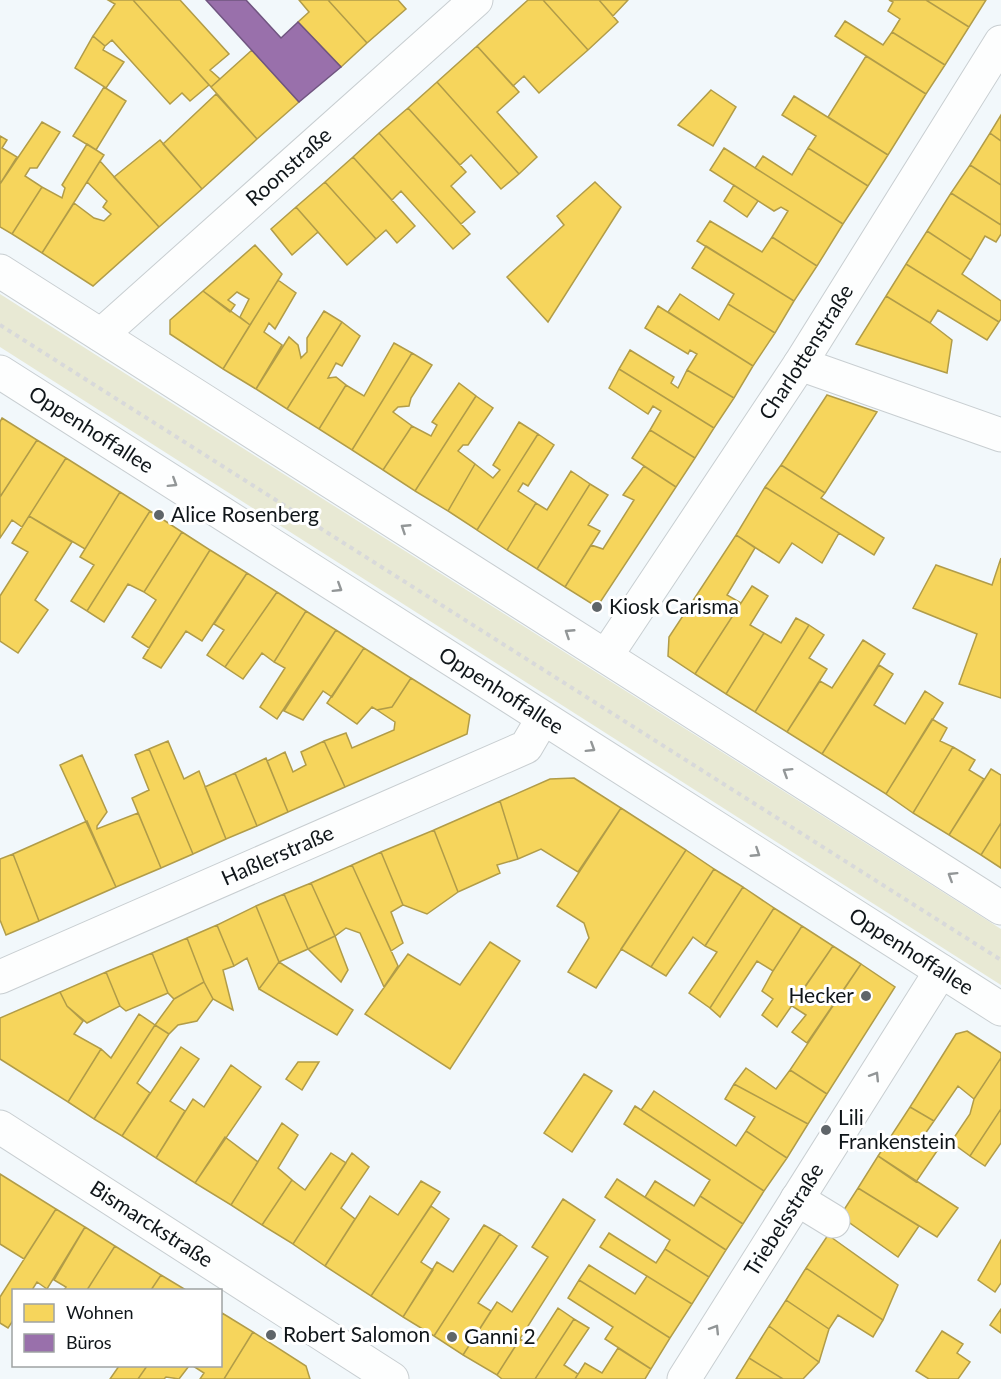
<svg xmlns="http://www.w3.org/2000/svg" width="1001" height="1379" viewBox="0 0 1001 1379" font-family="Lato,sans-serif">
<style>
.green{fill:#e8e9d4}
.homes{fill:#f6d55c;stroke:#b19c48;stroke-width:1.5}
.offices{fill:#9970ab;stroke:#705580;stroke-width:1.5}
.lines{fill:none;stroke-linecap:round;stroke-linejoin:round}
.minor-casing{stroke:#c8ced1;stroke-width:35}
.path{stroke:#d8d9da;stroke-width:4;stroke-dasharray:4.5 4.5;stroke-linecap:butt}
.minor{stroke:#fdfefe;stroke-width:33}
.oneway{stroke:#929697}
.poi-dot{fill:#5f6569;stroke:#fff;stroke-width:2}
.labels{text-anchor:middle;stroke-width:6;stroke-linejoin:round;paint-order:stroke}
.street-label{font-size:21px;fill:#10161a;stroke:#fff}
.poi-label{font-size:21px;fill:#10161a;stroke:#fff;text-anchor:start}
</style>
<rect width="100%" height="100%" fill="#f2f8fb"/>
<path class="green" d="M0 294 1001 929V985L0 347Z"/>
<path class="homes" d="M108 0H133L209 85 190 101 182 93 170 104 112 40 105 46 93 36 115 4Z
M133 0H180L229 54 210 70 220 79 211 87Z
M299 0H328L367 43 341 67 298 22 309 12Z
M328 0H398L406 9 367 43Z
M528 0H543L588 50 539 93 524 76 513 86 477 46Z
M543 0H599L618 22 588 50Z
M599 0H628L613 16Z
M889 0H926L969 27 945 65 892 32 900 19 888 11 893 2Z
M926 0H986L969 27Z
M845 21 883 45 892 32 945 65 926 94 835 36Z
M93 36 105 46 103 50 124 62 106 88 75 68Z
M477 46 519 92 497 112 537 157 519 174 437 82Z
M252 50 299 102 257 139 211 87Z
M866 56 926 94 888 155 828 117Z
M437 82 519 174 501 189 471 155 460 165 408 108Z
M104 87 126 101 96 150 73 136Z
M711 90 736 107 713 146 678 125Z
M216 94 257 139 202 189 163 144Z
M794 96 888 155 868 186 808 148 816 136 782 115Z
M408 108 466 172 451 186 475 212 461 224 379 133Z
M1001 115V141L990 133Z
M42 122 60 132 37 168H30L25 176 42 187 12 234 0 227V184Z
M379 133 470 234 453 249 401 191 392 200 353 157Z
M990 133 1001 141V185L970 165Z
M0 136 7 140 2 148 17 157 0 184Z
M160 140 202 189 159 227 114 177Z
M87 144 104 155 42 253 12 234 42 187 62 198 65 188 62 185Z
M724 148 843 224 817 266 772 237 788 211 781 207 774 211 710 170Z
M808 148 868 186 843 224 755 168 763 156 792 175Z
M353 157 415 226 397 243 386 230 376 239 325 182Z
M100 161 159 227 93 286 42 253 74 203 94 218 104 221 111 214 103 207 107 201 87 182Z
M970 165 1001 185V225L951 193Z
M325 182 376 239 347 265 296 207Z
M595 182 621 207 548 322 507 277 564 225 557 216Z
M734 185 758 201 747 217 724 201Z
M951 193 1001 225V234L996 242 985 236 971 260 927 231Z
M296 207 318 232 292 255 271 229Z
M710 221 762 252 772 237 817 266 794 301 697 241Z
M927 231 971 260 962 274 1001 301V319L999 322 906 264Z
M255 245 282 274 250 325 240 317 249 299 237 292 228 300 235 305 230 312 203 291Z
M706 246 794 301 775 333 728 304 734 294 692 268Z
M906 264 999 322 987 340 938 310 930 323 886 296Z
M278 280 296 293 275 329 269 323 264 332 282 345 256 389 223 369Z
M203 291 250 325 223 369 170 334V320Z
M680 294 719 320 728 304 775 333 753 366 668 312Z
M886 296 930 323 952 340 947 373 856 344Z
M658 306 753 366 734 398 687 370 697 354 690 350 688 354 645 328Z
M324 311 342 322 287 409 256 389 289 337 298 345 301 358 307 352V338Z
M342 322 360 336 342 366 336 363 328 378 336 377 346 385 319 429 287 409Z
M394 343 412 353 352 450 319 429 346 385 364 396Z
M630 350 674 377 671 383 678 388 687 370 734 398 714 428 619 369Z
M412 353 432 365 411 398 409 406 398 407 393 412 412 426 383 470 352 450Z
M619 369 714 428 695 458 650 430 661 411 653 406 648 414 609 388Z
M459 383 476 396 415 491 383 470 412 426 431 436 437 425 432 422Z
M827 395 877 412 825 493 781 465Z
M476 396 493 408 468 445H463L458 451 475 464 448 511 415 491Z
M2 418 37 440 0 497V422Z
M519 422 538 434 477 530 448 511 475 464 493 478 500 470 493 465Z
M650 430 695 458 676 487 632 458Z
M538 434 554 445 528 486 523 483 518 491 536 503 507 550 477 530Z
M37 440 66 458 22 527 12 520 0 538V497Z
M66 458 120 492 85 549 29 516Z
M781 465 825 493 821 498 884 538 874 555 765 487Z
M644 466 676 487 597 607 565 587 591 545 603 549 634 500 623 495Z
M571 471 590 484 537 569 507 550 536 503 547 510Z
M590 484 608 495 588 525 600 531 565 587 537 569Z
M765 487 839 533 822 563 792 543 779 563 736 535Z
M120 492 150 511 87 611 71 601 94 565 80 557Z
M150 511 182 532 144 592 128 584 104 622 87 611Z
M29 516 72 542 35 600 48 610 18 653 0 641V596L28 552 12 543Z
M182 532 210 550 149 648 132 637 156 600 144 592Z
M736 535 755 548 727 595 741 603 695 674 668 656 669 637Z
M210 550 247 573 202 641 186 631 161 668 143 658Z
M1001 558V698L959 684 977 634 913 608 936 565 992 585Z
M247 573 277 592 225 667 207 655 224 630 214 624Z
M752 586 768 596 750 625 764 633 726 694 695 674Z
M277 592 306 611 274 662 262 653 243 679 225 667Z
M306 611 336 630 277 719 260 707 285 668 274 662Z
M796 618 809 625 755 712 726 694 764 633 781 643Z
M809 625 824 635 809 658 827 669 787 732 755 712Z
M336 630 364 648 332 697 323 691 303 720 284 711Z
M863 640 885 654 822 754 787 732 820 681 832 688Z
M364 648 411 678 392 707 377 710 372 707 357 724 327 703Z
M879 665 893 674 874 705 905 724 925 691 943 703 886 794 822 754Z
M411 678 470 715 467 734 345 787 324 741 346 733 352 748 394 730 395 722 377 710 392 707Z
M932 719 947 728 940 741 953 747 913 813 886 794Z
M168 741 184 779 199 771 226 839 193 854 149 749Z
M324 741 345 787 288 812 267 761 285 752 293 772 306 765 301 752Z
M953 747 975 760 969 770 984 779 949 835 913 813Z
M149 749 193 854 161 868 132 798 149 790 135 755Z
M82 755 107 812 97 826V829L138 813 161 868 116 887 60 765Z
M266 758 288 812 257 826 235 773Z
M991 769 1001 775V823L981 855 949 835Z
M235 773 257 826 226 839 205 787Z
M574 778 621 808 578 872 541 849 518 859 500 801 550 779Z
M500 801 518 859 497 865 500 873 458 892 434 830Z
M621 808 686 850 596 988 568 972 589 938 584 923 557 906Z
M87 821 116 887 39 921 13 854Z
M1001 823V868L981 855Z
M434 830 458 892 427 914 403 905 381 852Z
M686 850 714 869 651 967 621 949Z
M381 852 403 905 391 912 403 943 391 951 352 865Z
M13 854 39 921 6 935 0 920V859Z
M352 865 398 966 384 987 360 933 346 928 335 936 311 883Z
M714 869 743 887 705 946 693 937 666 976 651 967Z
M311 883 335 936 308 949 284 894Z
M743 887 774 908 710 1008 689 993 717 952 705 946Z
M284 894 308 949 279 962 256 906Z
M256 906 279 962 259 989 247 958 234 966 217 925Z
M774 908 802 926 773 971 757 961 720 1017 710 1008Z
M217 925 234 966 223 970 233 1010 213 999 204 982 187 938Z
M802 926 833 946 777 1027 762 1015 773 999 762 991 773 971Z
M335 936 348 970 341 982 308 949Z
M187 938 204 982 174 999 168 993 152 953Z
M490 942 520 961 450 1069 365 1014 408 954 460 985Z
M833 946 861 964 807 1043 792 1032 806 1015 792 1006Z
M152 953 168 993 126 1011 120 1006 106 972Z
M279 962 353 1010 337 1035 259 989Z
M861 964 895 987 827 1094 790 1070Z
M106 972 120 1006 87 1023 67 1006 60 992Z
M204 982 213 999 197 1021 178 1025 169 1034 155 1025 174 999Z
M60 992 67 1006 83 1021 74 1034 101 1049 68 1102 0 1059V1018Z
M139 1014 155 1025 94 1119 68 1102 101 1049 111 1058Z
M155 1025 169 1034 137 1083 150 1093 122 1136 94 1119Z
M967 1031 1001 1053V1058L974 1099 958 1086 934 1121 910 1107 956 1034Z
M181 1047 199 1059 170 1101 185 1111 156 1158 122 1136Z
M1001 1058V1109L970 1156 951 1142 970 1114 974 1099Z
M298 1062H319L302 1090 286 1079Z
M231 1065 261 1087 195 1183 156 1158 193 1099 204 1107Z
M746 1068 776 1089 790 1070 827 1094 808 1124 734 1084Z
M584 1074 612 1091 572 1152 544 1133Z
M734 1084 808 1124 787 1158 746 1131 755 1117 725 1099Z
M654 1091 736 1146 746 1131 787 1158 764 1191 641 1110Z
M635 1106 764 1191 743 1224 700 1196 710 1180 624 1124Z
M910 1107 934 1121 920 1141 937 1151 916 1182 878 1156Z
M1001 1109V1143L985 1166 970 1156Z
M282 1123 298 1135 278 1168 292 1180 262 1225 231 1205Z
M225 1137 258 1162 231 1205 195 1183Z
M331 1153 346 1163 293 1244 262 1225 292 1180 305 1190Z
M352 1153 369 1167 341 1208 355 1219 325 1266 293 1244Z
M878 1156 958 1208 937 1237 858 1188Z
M0 1174 56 1209 24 1259 0 1244Z
M617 1179 726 1250 709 1277 665 1249 670 1240 605 1197Z
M421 1181 440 1192 371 1296 325 1266 370 1196 398 1215Z
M655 1181 694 1206 700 1196 743 1224 726 1250 645 1197Z
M858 1188 919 1226 898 1257 840 1216Z
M563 1199 595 1220 497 1375 463 1355 497 1302 512 1312 548 1257 532 1247Z
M431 1206 449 1219 421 1262 433 1270 403 1317 371 1296Z
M56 1209 85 1227 47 1289 37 1282 32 1290H14V1319L8 1328 0 1323V1297Z
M484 1225 500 1234 434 1336 403 1317 437 1262 453 1272Z
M85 1227 115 1246 87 1290H64L66 1287 54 1280Z
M609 1233 656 1263 665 1249 709 1277 692 1304 600 1247Z
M500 1234 517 1246 478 1303 491 1311 463 1355 434 1336Z
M828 1235 898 1285 883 1320 806 1268Z
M1001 1240V1283L995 1292 978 1280Z
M115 1246 161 1275 151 1290H87Z
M589 1265 635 1294 647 1276 692 1304 670 1338 579 1280Z
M806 1268 883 1320 873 1337 838 1315 829 1329 786 1300Z
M161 1275 186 1290H151Z
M579 1280 670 1338 651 1369 605 1339 613 1327 568 1298Z
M786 1300 829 1329 819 1362 769 1326Z
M558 1308 574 1319 535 1379H502L497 1375 520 1339 533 1347Z
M1001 1309V1333L990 1325Z
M222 1313 253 1332 224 1379H200L204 1373 193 1366H220V1316Z
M574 1319 589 1328 564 1365 578 1374 575 1379H535Z
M769 1326 819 1362 803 1379H783L749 1358Z
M942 1331 963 1344 957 1353 970 1362 958 1379H929L916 1371Z
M253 1332 306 1366 310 1379H224Z
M618 1348 651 1369 645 1379H575L585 1363 602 1373Z
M749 1358 783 1379H736Z
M119 1366H147L138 1379H110Z
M147 1366H189L179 1379 166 1377 164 1379H138Z"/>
<path class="offices" d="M206 0H246L281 38 298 22 341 67 299 102Z"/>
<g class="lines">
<defs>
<g id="minor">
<path d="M0 271 1001 908"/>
<path id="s1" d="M101 335 476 0"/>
<path d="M800 364 1001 435"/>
<path id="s2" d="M0 372 1001 1009"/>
<path id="s3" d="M606 656 800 364 1001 42"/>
<path id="s4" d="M0 977 526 747 543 718"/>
<path id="s5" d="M0 1127 392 1379"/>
<path d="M797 1199 833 1221"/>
<path id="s6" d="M684 1379 941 971"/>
</g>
</defs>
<use href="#minor" class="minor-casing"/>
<path class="path" d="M0 325 1001 960"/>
<use href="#minor" class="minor"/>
</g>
<defs><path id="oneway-chevron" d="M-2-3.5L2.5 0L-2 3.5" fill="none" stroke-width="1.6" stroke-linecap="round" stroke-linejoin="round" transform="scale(1.5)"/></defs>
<g class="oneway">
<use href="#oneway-chevron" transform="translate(173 483) rotate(32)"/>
<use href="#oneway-chevron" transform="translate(405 528) rotate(-147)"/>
<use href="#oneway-chevron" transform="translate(338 588) rotate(32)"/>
<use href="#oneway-chevron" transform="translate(569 633) rotate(-147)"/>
<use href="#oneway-chevron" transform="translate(591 748) rotate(32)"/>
<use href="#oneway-chevron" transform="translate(787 772) rotate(-148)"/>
<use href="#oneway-chevron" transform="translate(756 853) rotate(33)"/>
<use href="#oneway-chevron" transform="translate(952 876) rotate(-148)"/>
<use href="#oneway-chevron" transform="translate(875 1076) rotate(-58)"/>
<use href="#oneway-chevron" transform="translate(715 1329) rotate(-58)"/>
</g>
<g class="poi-dot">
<circle cx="159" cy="515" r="6"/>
<circle cx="597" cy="607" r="6"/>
<circle cx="866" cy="996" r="6"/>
<circle cx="826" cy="1130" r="6"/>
<circle cx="271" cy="1335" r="6"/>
<circle cx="452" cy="1337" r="6"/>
</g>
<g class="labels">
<g class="street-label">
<text dy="7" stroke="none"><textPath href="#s1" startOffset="252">Roonstraße</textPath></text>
<text dy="7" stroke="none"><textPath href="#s3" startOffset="364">Charlottenstraße</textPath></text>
<text dy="7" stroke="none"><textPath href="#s2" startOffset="108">Oppenhoffallee</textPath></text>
<text dy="7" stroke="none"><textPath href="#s2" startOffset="594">Oppenhoffallee</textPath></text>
<text dy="7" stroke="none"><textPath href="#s4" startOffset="303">Haßlerstraße</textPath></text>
<text dy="7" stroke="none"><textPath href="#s2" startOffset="1080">Oppenhoffallee</textPath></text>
<text dy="7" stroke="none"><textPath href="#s6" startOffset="188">Triebelsstraße</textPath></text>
<text dy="7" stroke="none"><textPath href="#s5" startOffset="180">Bismarckstraße</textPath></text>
</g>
<g class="poi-label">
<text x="171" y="522">Alice Rosenberg</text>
<text x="609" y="614">Kiosk Carisma</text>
<text x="854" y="1003" text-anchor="end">Hecker</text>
<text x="838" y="1125">Lili<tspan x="838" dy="24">Frankenstein</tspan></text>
<text x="283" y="1342">Robert Salomon</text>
<text x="464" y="1344">Ganni 2</text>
</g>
</g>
<rect x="12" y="1289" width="210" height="78" fill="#ffffff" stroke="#9fa2a3" stroke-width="1.5"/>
<rect x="24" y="1304" width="30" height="18" fill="#f6d55c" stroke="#9fa2a3" stroke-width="1.5"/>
<text x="66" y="1319" font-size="18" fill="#10161a">Wohnen</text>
<rect x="24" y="1334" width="30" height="18" fill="#9970ab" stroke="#9fa2a3" stroke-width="1.5"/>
<text x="66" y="1349" font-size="18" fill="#10161a">Büros</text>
</svg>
